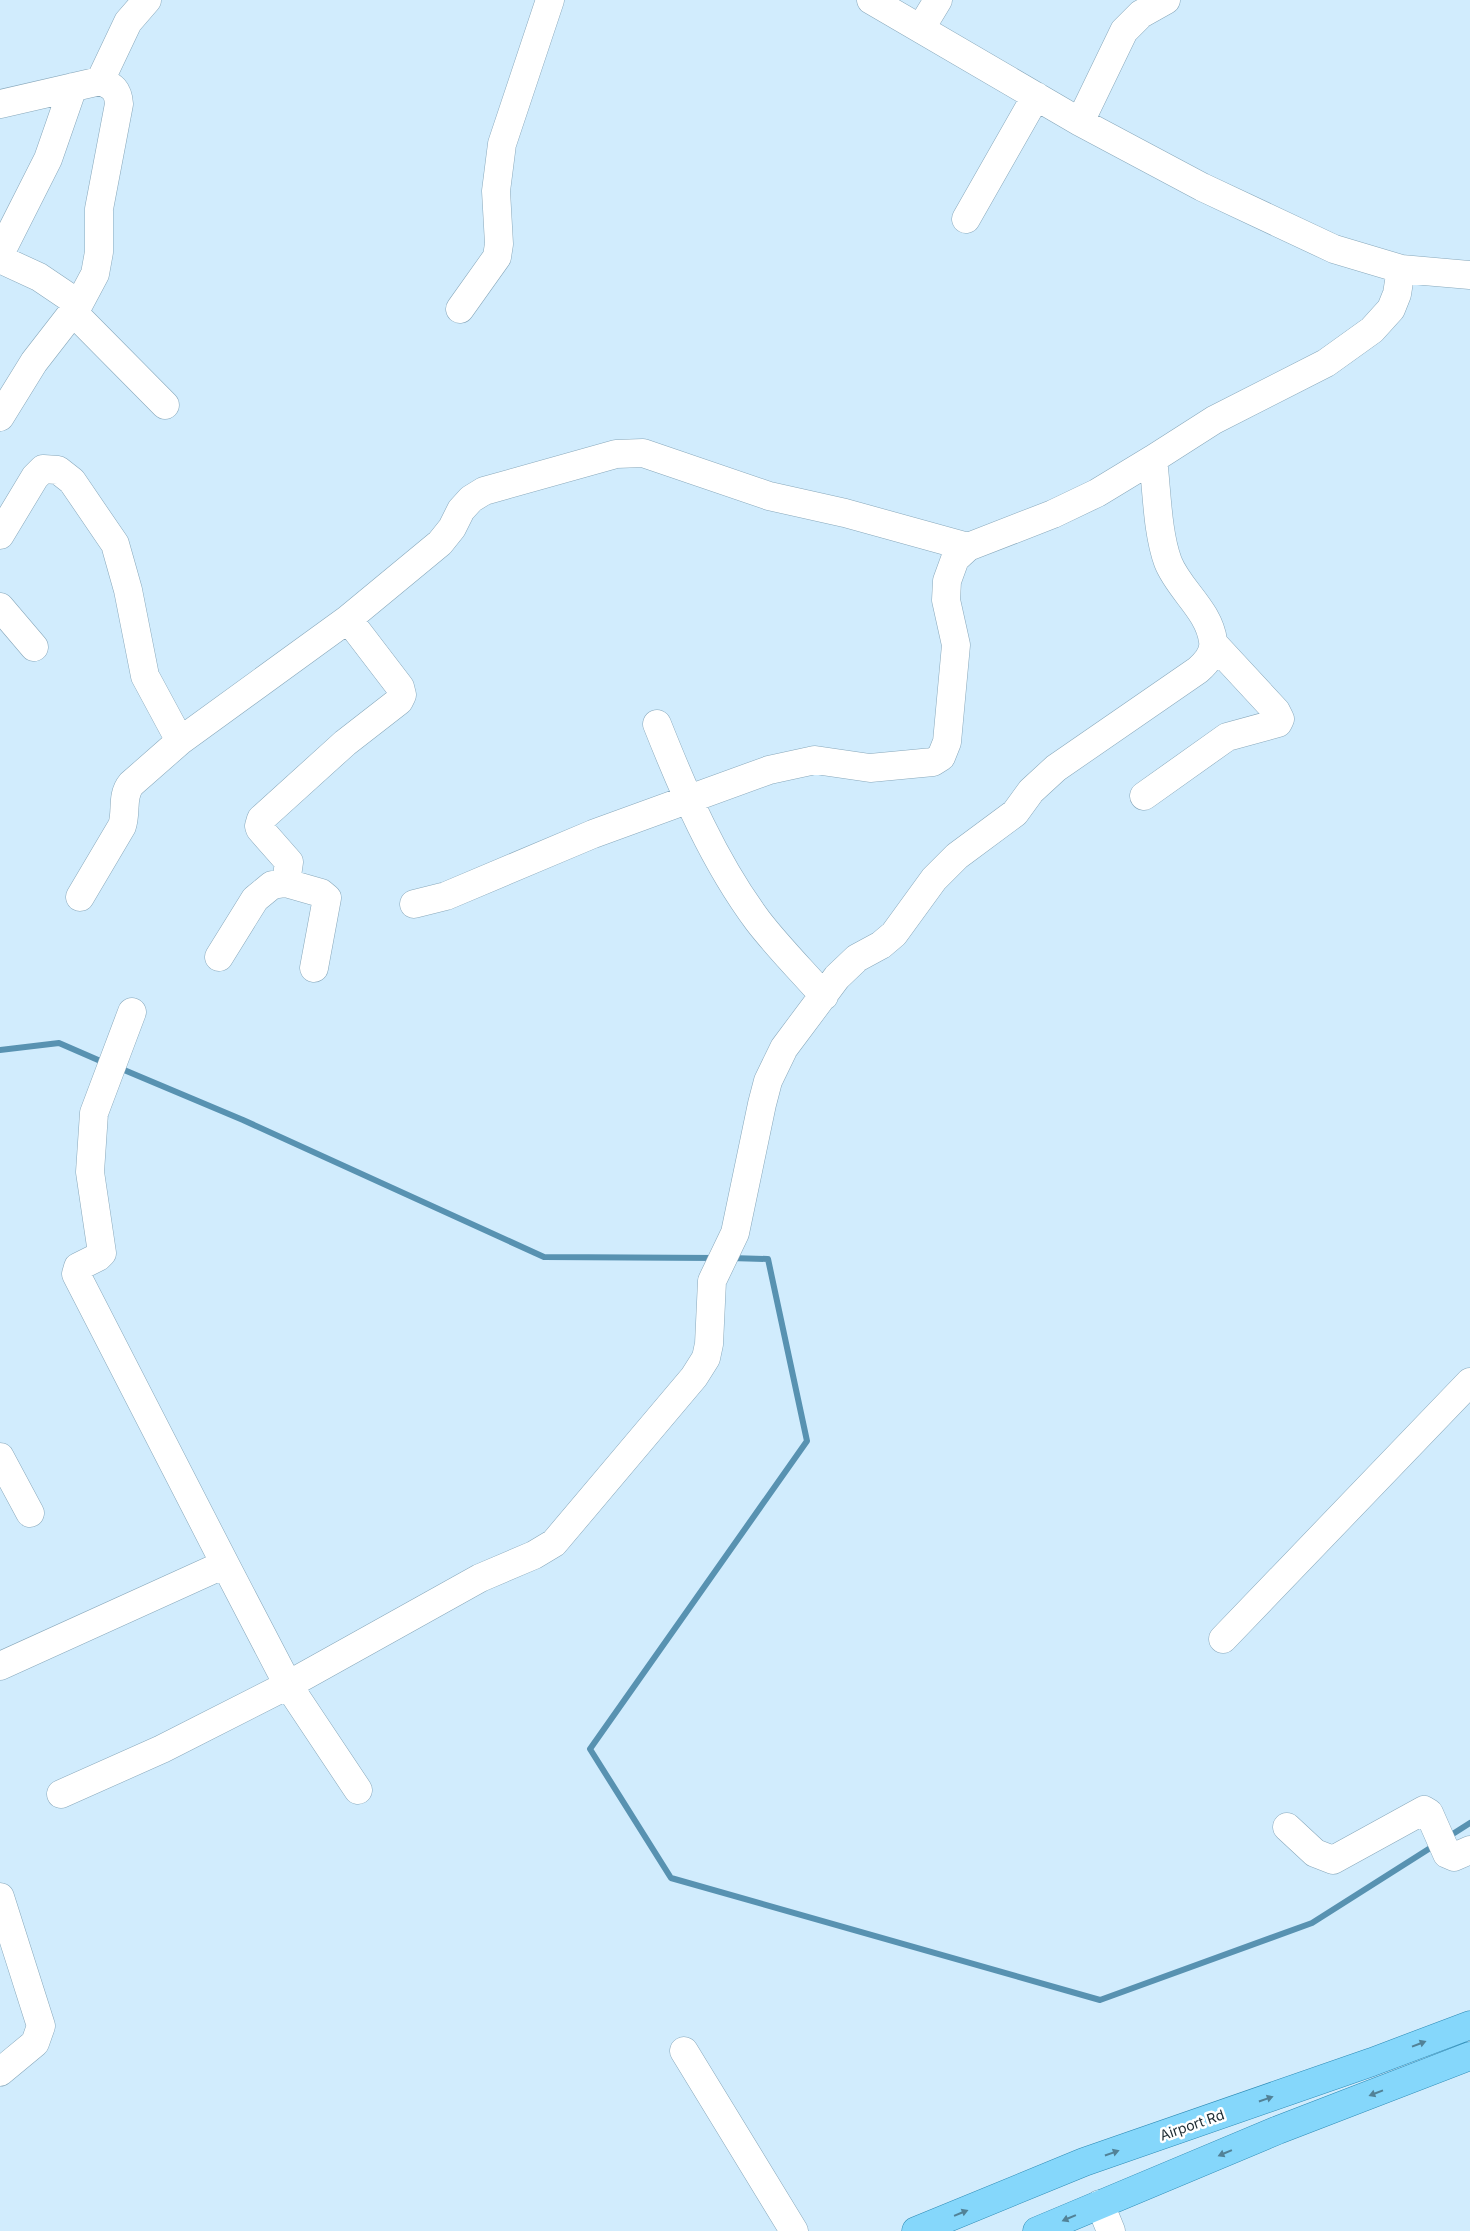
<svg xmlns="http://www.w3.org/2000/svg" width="1470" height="2231" viewBox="0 0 1470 2231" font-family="Inter,sans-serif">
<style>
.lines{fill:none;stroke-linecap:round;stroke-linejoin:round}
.stream{stroke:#5892b1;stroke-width:6}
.minor-casing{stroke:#88a8bb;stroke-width:29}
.major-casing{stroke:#2c8ab4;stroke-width:29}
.minor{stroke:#fff;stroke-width:28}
.major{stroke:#85d7fb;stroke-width:28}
.oneway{fill:#528297}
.labels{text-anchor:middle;stroke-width:5;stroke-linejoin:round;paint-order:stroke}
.street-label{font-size:14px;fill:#1e2c33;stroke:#fff}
</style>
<rect width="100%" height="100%" fill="#d1ecfd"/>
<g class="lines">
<path class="stream" d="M0 1050 59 1043 105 1063
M117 1067 243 1120 544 1257 716 1258
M731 1258 768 1259 807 1441 590 1749 671 1878 1100 2000 1312 1923 1435 1845
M1448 1837 1470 1823"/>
<defs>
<path id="minor" d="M871 0 1080 122 1202 187 1334 249 1401 269 1470 275
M921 28 938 0
M100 81 128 22 147 0
M0 104 100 81C113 86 118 90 119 104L99 209V252L95 274 79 304 34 362 0 417
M1080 122 1124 31 1141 14 1166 0
M966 219 1036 96
M0 254 48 159 73 87
M0 259 39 277 79 304
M460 309 497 257 499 244 496 191 502 144 550 0
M73 312 165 405
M1153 459 1214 420 1326 363 1372 330 1391 309 1397 294 1401 269
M0 535 35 477 43 469 58 470 72 481 115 544 128 590 145 676 180 741
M0 607 34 647
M348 619 440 543 452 528 461 510 471 499 484 491 616 454 643 453 769 496 845 513 968 547
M657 724C684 792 714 862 758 921 778 947 802 971 824 996
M1144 796 1227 737 1278 723 1280 719 1276 711 1214 644
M80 897 122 826C127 812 121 796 131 784L180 741 348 619 400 687 402 695 399 701 345 743 261 819 259 826 260 829 289 862 286 883
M219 957 255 899 272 885 286 883 321 893 327 898 314 968
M0 1457 30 1513
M225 1564 288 1685 358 1790
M1223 1639 1470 1382
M0 1666 225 1564 76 1274 78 1267 98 1257 102 1253 90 1172 94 1113 132 1012
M61 1794 162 1749 288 1685 480 1578 534 1555 554 1543 694 1377 706 1358 709 1344 712 1281 735 1233 762 1104 768 1081 784 1048 837 977 857 958 881 945 894 934 934 879 957 856 1015 813 1031 791 1056 768 1198 670C1206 663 1215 653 1213 641 1209 610 1179 590 1168 562 1157 532 1157 491 1153 459L1097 493 1053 514 968 547 955 559 947 581 946 600 956 645 947 742 941 757 933 762 870 768 815 760 769 770 593 834 446 896 414 904
M1287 1827 1315 1853 1333 1860 1424 1810 1429 1813 1447 1854 1454 1857 1470 1850
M0 1897 41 2026 35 2043 0 2072
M684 2051 794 2231
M1100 2204 1111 2231"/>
<path id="major" d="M916 2231 1084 2162 1372 2062 1470 2025
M1037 2231 1278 2130 1470 2056"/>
</defs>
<use href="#minor" class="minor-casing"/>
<use href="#major" class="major-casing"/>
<use href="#minor" class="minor"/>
<use href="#major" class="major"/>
</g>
<defs><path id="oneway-solid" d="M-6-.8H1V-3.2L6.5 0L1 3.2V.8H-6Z" transform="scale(1.25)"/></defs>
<g class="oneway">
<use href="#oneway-solid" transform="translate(1419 2044) rotate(-21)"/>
<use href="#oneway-solid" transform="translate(1376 2093) rotate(159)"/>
<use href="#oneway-solid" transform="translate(1266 2099) rotate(-19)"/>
<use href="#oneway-solid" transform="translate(1112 2153) rotate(-19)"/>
<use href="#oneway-solid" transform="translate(1225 2153) rotate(157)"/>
<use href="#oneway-solid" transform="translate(961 2213) rotate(-22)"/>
<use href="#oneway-solid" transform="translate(1069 2218) rotate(157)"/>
</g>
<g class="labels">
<g class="street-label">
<text transform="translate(1192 2125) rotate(-19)" y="5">Airport Rd</text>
</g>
</g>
</svg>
